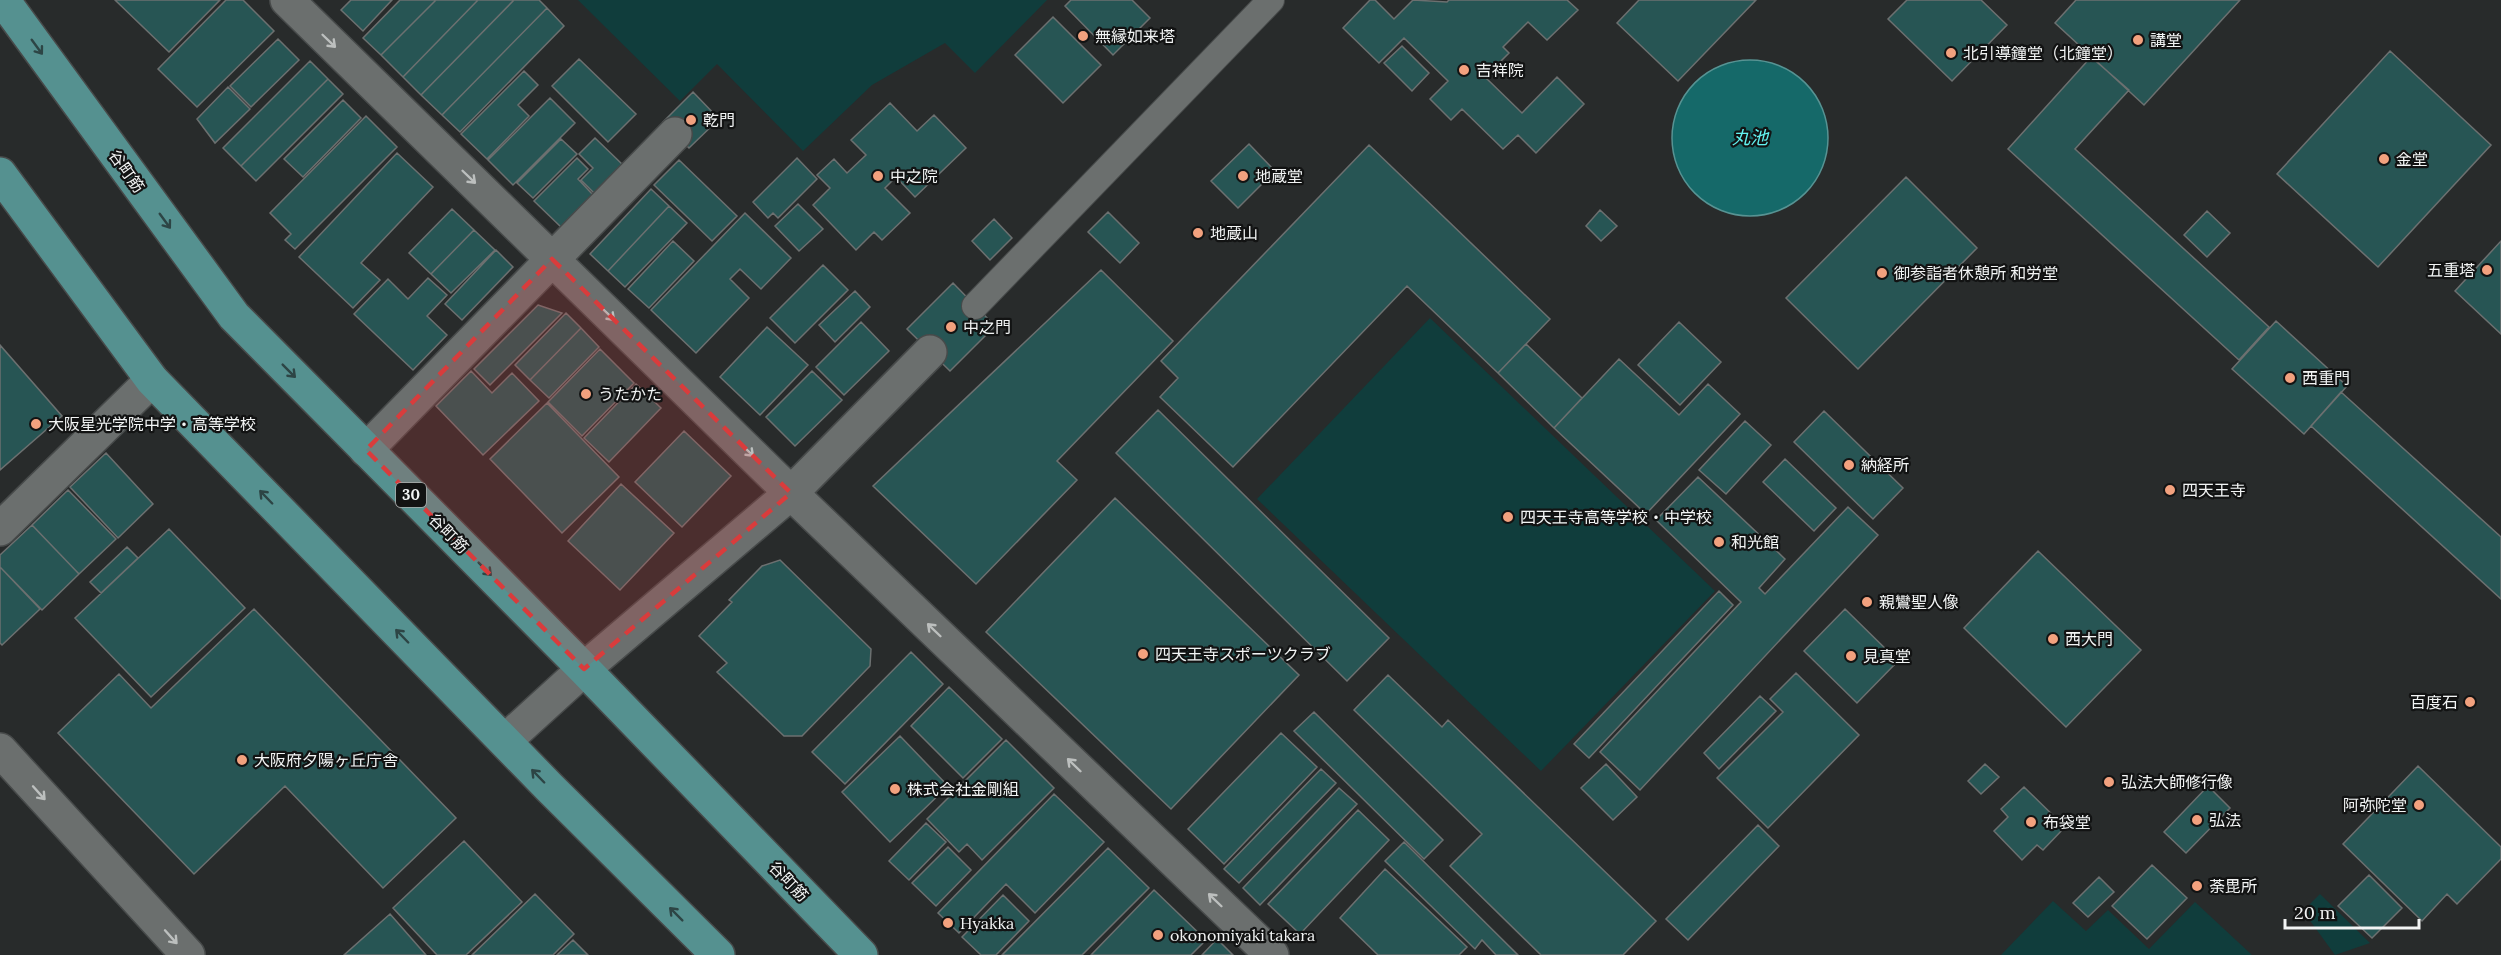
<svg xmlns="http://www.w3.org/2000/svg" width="2501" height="955" viewBox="0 0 2501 955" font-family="Lora,'Noto Sans JP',serif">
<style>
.green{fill:#103d3c}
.water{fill:#156969;stroke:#579393;stroke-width:1.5}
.building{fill:#275554;stroke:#6c7070;stroke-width:1.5}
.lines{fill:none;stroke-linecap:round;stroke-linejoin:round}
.service-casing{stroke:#474a4a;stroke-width:28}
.minor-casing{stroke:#474a4a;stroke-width:36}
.primary-casing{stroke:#474a4a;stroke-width:36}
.service{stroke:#6b6f6e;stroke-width:26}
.minor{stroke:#6b6f6e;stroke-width:33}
.primary{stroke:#559190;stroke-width:33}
.oneway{stroke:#bcbfbe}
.oneway2{stroke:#2d4545}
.marked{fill:#d93c3c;fill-opacity:0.2;stroke:#d93c3c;stroke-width:4.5;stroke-dasharray:12 8;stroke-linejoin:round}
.poi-dot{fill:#f2a17e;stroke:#121313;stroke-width:2}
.labels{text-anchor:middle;stroke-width:4.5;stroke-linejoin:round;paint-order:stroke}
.shield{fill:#121313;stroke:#afb0b0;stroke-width:1.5}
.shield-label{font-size:15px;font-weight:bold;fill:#f2f4f4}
.poi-label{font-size:16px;fill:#f2f4f4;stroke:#121313;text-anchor:start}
.street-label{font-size:16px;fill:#f2f4f4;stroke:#121313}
.water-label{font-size:18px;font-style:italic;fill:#62f4f2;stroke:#121313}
</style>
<rect width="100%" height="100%" fill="#282b2b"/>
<path class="green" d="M578 0H1047L975 73 945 43 872 85 803 151 717 64 680 101Z
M1430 318 1715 591 1541 771 1257 499Z
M2320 894 2370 943 2335 955 2303 911Z
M2053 901 2086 931 2108 910 2149 949 2195 902 2252 955H2001Z"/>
<path class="water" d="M1672 138a78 78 0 1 1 156 0a78 78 0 1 1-156 0Z"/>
<path class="building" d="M115 0H220L169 52Z
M226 0H243L274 31 197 107 158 69Z
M351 0H392L363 31 341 10Z
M400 0H436L381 55 363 38Z
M436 0H478L403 77 381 55Z
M478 0H514L421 95 403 77Z
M514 0H539L547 8 442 115 421 95Z
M1071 0H1132L1150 18 1113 55 1065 6Z
M1370 0H1375L1394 19 1413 0 1447 2 1449 0H1567L1578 10 1547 40 1528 22 1503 47 1509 53 1485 77 1522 113 1557 77 1584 104 1536 153 1518 135 1503 149 1462 109 1451 120 1430 99 1448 81 1404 38 1379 63 1343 28Z
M1639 0H1756L1678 81 1617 23Z
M1907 0H1981L2007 25 1952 81 1888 19Z
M2076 0H2240L2144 105 2055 23Z
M547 8 564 26 460 132 442 115Z
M1053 17 1101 65 1063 103 1015 55Z
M278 39 299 60 251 107 230 86Z
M1402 46 1429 73 1412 91 1384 63Z
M2390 51 2491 145 2378 267 2277 174Z
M2091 57 2129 90 2075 149 2269 327 2239 360 2008 149Z
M579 59 636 114 608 142 552 86Z
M310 61 328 79 241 166 223 148Z
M524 71 538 85 518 105 529 116 487 159 461 134Z
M328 79 343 94 256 181 241 166Z
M228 87 250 109 215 143 197 119Z
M693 92 719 119 689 148 663 122Z
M550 98 575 123 513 185 488 160Z
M343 100 361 118 303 177 284 159Z
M890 103 917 131 934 115 966 148 915 197 896 177 885 188 910 213 882 240 874 232 856 250 813 205 830 188 817 175 834 159 847 173 866 155 851 140Z
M366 116 397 147 295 249 285 240 291 234 270 213Z
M595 138 624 166 596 195 581 180 593 168 579 154Z
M561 139 577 154 533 198 517 183Z
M1249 144 1275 171 1238 208 1211 181Z
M1369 145 1550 319 1498 373 1407 286 1233 467 1160 397 1178 378 1161 361Z
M397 153 433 187 361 263 380 280 353 308 299 257Z
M577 158 588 169 578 179 594 196 562 228 534 201Z
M797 158 817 179 778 218 773 213 768 218 753 202Z
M679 160 737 216 712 241 654 185Z
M1906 177 1977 248 1858 369 1786 298Z
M651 189 669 206 608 271 590 254Z
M798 204 823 229 799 251 775 226Z
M669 206 687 223 625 287 608 271Z
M452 209 474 230 431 274 409 253Z
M1600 210 1617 226 1601 241 1586 226Z
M2207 211 2230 233 2207 257 2184 235Z
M1108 212 1139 243 1120 263 1088 232Z
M745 213 791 258 761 289 740 269 730 279 749 298 696 353 651 310Z
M994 219 1012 238 990 260 972 241Z
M474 230 495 250 451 293 431 274Z
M673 241 694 261 649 308 628 289Z
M2501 241V334L2455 291Z
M496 250 513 267 462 320 445 304Z
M823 265 848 290 795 343 770 318Z
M1101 270 1173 341 1057 461 1077 480 976 584 873 486Z
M428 278 447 295 427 316 447 335 413 370 354 314 388 279 408 299Z
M953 283 995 326 950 371 907 329Z
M855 291 870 307 835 342 819 325Z
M538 305 562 313 490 385 474 369Z
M566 313 581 328 530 380 515 365Z
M2276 321 2347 386 2304 434 2232 369Z
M861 322 889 351 844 395 816 367Z
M1679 322 1721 362 1680 405 1638 365Z
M767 327 808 365 760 415 720 377Z
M581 328 599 347 549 398 530 380Z
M1526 344 1582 398 1554 428 1498 373Z
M0 345 62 416 0 470Z
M600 349 634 383 582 436 548 402Z
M1619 359 1679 415 1708 384 1740 414 1646 514 1554 428Z
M471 371 492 393 512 373 539 401 483 455 436 406Z
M812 371 842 400 795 446 766 417Z
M636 384 661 408 609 462 584 438Z
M2341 392 2501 537V599L2311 426Z
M547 403 619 477 562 533 490 459Z
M1158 410 1389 638 1347 681 1116 453Z
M1824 411 1903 488 1873 519 1794 442Z
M1745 421 1771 445 1726 494 1699 470Z
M684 431 731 476 682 527 635 482Z
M106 453 153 504 118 538 70 487Z
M1785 459 1836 508 1814 531 1763 482Z
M1698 477 1785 559 1759 588 1765 594 1848 507 1878 535 1640 790 1600 752 1741 602 1656 520Z
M621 484 674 533 620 590 568 541Z
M68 490 116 539 79 574 32 525Z
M1115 498 1299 675 1171 809 986 632Z
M32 525 79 574 42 610 0 567V555Z
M169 529 245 608 151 697 75 618Z
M127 547 138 558 101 593 90 582Z
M2038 551 2141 650 2066 727 1964 628Z
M780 560 871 649 870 666 802 736H784L717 672 727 663 699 636 732 602 729 600 762 566Z
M0 567 40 609 2 645 0 643Z
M1719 591 1733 605 1589 758 1574 744Z
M254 609 456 818 383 888 285 786 194 874 58 733 119 674 151 708Z
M1845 609 1898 661 1857 703 1804 651Z
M911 652 943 684 845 784 812 752Z
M1796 673 1859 735 1768 828 1717 778 1783 712 1770 699Z
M1388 675 1442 727 1448 720 1656 921 1623 955H1541L1450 866 1482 834 1354 710Z
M949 687 1002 739 963 778 911 726Z
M1760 696 1776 711 1719 769 1704 753Z
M1314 712 1443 840 1424 859 1294 731Z
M1281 733 1317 767 1224 864 1188 829Z
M900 736 948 786 890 842 842 792Z
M1006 740 1054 788 982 860 967 844 959 852 927 819Z
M1606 764 1637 797 1613 820 1581 788Z
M1985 764 1999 777 1981 794 1968 781Z
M2418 766 2501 847V859L2457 904 2447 894 2422 921 2343 844Z
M1321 769 1336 783 1239 883 1224 869Z
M2208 786 2230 808 2186 853 2164 832Z
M2024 787 2065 827 2043 850 2037 845 2022 860 1994 831 2008 817 2001 809Z
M1339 788 1357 804 1260 905 1243 888Z
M1054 794 1104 842 1035 913 1006 884 959 933 938 913Z
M1358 810 1389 840 1300 934 1268 904Z
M926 823 946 842 909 880 889 861Z
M1758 825 1779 846 1688 940 1666 919Z
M464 841 522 902 466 955H437L393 908Z
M1404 842 1518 955H1496L1482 940 1475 949 1385 861Z
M948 847 971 870 936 906 912 883Z
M1108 848 1149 888 1082 955H1002Z
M2152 865 2187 898 2147 939 2112 906Z
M1385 869 1467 947 1459 955H1378L1340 918Z
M2369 875 2402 908 2372 938 2338 906Z
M2099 877 2114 892 2088 917 2073 903Z
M1154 890 1206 940 1191 955H1091Z
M535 894 574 934 553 955H472Z
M1003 895 1029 921 996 955H981L962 937Z
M390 914 426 955H344Z
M1217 939 1233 955H1202Z
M573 940 588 955H557Z"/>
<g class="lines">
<defs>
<path id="service" d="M975 306 1271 0"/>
<path id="minor" d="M287 0 791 493 1272 955
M366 450 675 134
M0 529 152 380
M505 741 584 669 791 493 930 352
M0 750 188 955"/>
<path id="primary" d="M3 0 234 316 584 669 861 955
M0 174 152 380 549 787 718 955"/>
</defs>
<use href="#service" class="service-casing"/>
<use href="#minor" class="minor-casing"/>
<use href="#primary" class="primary-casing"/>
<use href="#service" class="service"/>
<use href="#minor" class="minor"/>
<use href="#primary" class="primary"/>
</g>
<defs><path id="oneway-shaft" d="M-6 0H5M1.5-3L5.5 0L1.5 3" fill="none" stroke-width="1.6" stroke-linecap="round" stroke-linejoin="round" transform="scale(1.5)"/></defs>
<g class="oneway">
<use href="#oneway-shaft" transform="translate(329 41) rotate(44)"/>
<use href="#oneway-shaft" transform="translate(469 177) rotate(44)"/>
<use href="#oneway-shaft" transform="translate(608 314) rotate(44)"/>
<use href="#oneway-shaft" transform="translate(747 450) rotate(44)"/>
<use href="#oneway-shaft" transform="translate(934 630) rotate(-136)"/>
<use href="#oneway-shaft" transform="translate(1074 765) rotate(-136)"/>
<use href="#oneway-shaft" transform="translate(39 793) rotate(48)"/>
<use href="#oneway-shaft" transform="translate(1215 900) rotate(-136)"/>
<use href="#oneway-shaft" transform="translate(171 937) rotate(48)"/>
</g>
<g class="oneway2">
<use href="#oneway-shaft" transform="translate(37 47) rotate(54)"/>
<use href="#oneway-shaft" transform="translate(165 221) rotate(54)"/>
<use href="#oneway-shaft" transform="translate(289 371) rotate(45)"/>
<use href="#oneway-shaft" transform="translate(266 497) rotate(-134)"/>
<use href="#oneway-shaft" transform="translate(485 569) rotate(45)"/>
<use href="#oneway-shaft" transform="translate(402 636) rotate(-134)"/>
<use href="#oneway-shaft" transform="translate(538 776) rotate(-134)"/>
<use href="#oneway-shaft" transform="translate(676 914) rotate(-135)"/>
</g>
<path class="marked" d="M552 259 791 493 584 669 366 450Z"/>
<g class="poi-dot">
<circle cx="1083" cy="36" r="6"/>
<circle cx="2138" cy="40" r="6"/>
<circle cx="1951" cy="53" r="6"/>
<circle cx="1464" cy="70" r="6"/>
<circle cx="691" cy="120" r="6"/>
<circle cx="2384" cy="159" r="6"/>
<circle cx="878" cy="176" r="6"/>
<circle cx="1243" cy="176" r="6"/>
<circle cx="1198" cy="233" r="6"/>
<circle cx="2487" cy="270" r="6"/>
<circle cx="1882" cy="273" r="6"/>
<circle cx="951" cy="327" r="6"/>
<circle cx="2290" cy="378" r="6"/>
<circle cx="586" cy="394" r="6"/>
<circle cx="36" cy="424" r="6"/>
<circle cx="1849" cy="465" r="6"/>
<circle cx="2170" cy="490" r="6"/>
<circle cx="1508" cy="517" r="6"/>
<circle cx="1719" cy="542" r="6"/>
<circle cx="1867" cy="602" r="6"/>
<circle cx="2053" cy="639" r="6"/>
<circle cx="1143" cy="654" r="6"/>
<circle cx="1851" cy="656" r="6"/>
<circle cx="2470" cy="702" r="6"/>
<circle cx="242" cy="760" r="6"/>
<circle cx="2109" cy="782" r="6"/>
<circle cx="895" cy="789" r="6"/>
<circle cx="2419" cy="805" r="6"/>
<circle cx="2197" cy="820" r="6"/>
<circle cx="2031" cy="822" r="6"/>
<circle cx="2197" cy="886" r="6"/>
<circle cx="948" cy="923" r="6"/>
<circle cx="1158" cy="935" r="6"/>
</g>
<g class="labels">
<rect class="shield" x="396" y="483" width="30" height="24" rx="4.5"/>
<g class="shield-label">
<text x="411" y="500">30</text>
</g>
<g class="poi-label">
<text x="1095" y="42">無縁如来塔</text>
<text x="2150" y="46">講堂</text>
<text x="1963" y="59">北引導鐘堂（北鐘堂）</text>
<text x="1476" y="76">吉祥院</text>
<text x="703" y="126">乾門</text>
<text x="2396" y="165">金堂</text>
<text x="890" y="182">中之院</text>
<text x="1255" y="182">地蔵堂</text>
<text x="1210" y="239">地蔵山</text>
<text x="2475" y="276" text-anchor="end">五重塔</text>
<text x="1894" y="279">御参詣者休憩所 和労堂</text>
<text x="963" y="333">中之門</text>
<text x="2302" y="384">西重門</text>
<text x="598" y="400">うたかた</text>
<text x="48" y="430">大阪星光学院中学・高等学校</text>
<text x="1861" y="471">納経所</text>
<text x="2182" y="496">四天王寺</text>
<text x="1520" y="523">四天王寺高等学校・中学校</text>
<text x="1731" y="548">和光館</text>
<text x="1879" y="608">親鸞聖人像</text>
<text x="2065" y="645">西大門</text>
<text x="1155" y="660">四天王寺スポーツクラブ</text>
<text x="1863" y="662">見真堂</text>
<text x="2458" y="708" text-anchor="end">百度石</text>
<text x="254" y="766">大阪府夕陽ヶ丘庁舎</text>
<text x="2121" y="788">弘法大師修行像</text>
<text x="907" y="795">株式会社金剛組</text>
<text x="2407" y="811" text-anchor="end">阿弥陀堂</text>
<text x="2209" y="826">弘法</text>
<text x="2043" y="828">布袋堂</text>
<text x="2209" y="892">荼毘所</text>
<text x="960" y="929">Hyakka</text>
<text x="1170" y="941">okonomiyaki takara</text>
</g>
<g class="street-label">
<text transform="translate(127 171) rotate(54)" y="6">谷町筋</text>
<text transform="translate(449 533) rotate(45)" y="6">谷町筋</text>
<text transform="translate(789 881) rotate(46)" y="6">谷町筋</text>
</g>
<g class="water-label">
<text x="1750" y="144">丸池</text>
</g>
</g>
<path d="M2285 919v9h134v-9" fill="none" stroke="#f2f4f4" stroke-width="3"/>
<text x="2294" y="919" font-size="18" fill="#f2f4f4" stroke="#121313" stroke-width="4.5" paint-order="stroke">20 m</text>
</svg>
